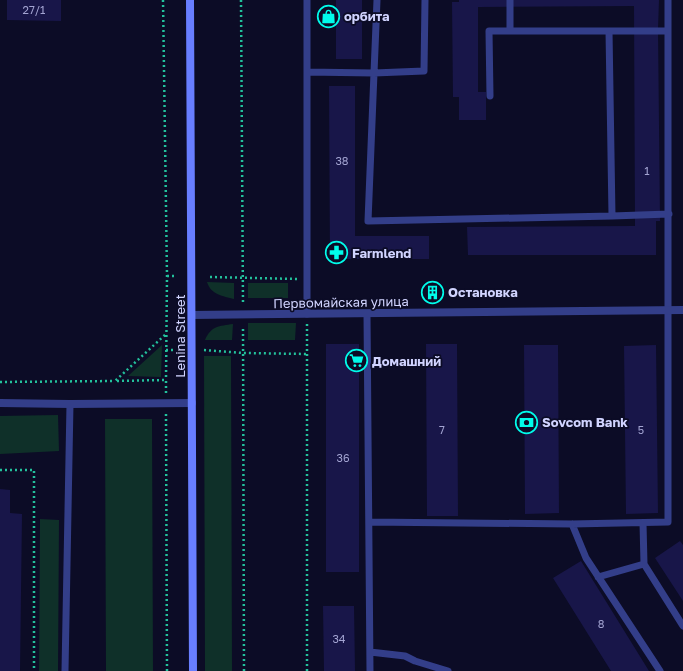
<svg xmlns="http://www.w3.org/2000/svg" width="683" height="671" viewBox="0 0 683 671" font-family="'Golos Text',sans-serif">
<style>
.green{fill:#0f3029}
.building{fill:#181649}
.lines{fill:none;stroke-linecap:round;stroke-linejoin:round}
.path{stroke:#23c19c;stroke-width:2.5;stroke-dasharray:2 3;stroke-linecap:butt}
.service{stroke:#333e89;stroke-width:7}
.minor{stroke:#333e89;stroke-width:8}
.tertiary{stroke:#333e89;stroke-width:8}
.secondary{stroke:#687eff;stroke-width:8}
.labels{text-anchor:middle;stroke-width:3.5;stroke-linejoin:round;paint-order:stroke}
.number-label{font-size:11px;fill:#a3a4d2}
.poi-label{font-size:13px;font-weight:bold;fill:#d1d4ff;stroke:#0c0c26;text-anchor:start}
.street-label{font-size:13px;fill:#d1d4ff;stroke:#0c0c26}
</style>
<rect width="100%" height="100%" fill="#0c0c26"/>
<path class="green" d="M207 282 234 283V299C223 296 211 295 207 282Z
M248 283H288V298H248Z
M248 323H296L295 340H248Z
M233 324 232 340H205C211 326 219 326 233 324Z
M162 345 161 377 128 376Z
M204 356H231L232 671H205Z
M58 415 59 451 0 454V416Z
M105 419H152L153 671H106Z
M40 519 59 520 58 671H39Z"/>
<path class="building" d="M7 0H61V21L7 20Z
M336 0H362V59H336Z
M459 0H659L658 29 660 221H656V255H468L467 227 635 226 634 6 478 7V92H486V120H459V97H453L452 2H459Z
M329 86H355V236H429V259H330Z
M423 288H442L441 297H424Z
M326 344H359V572H326Z
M426 344H457L458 516H427Z
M524 345H558L559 513 525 514Z
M656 345 658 513 626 514 624 346Z
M0 489 10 490V513L22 514 20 671H0Z
M680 541 683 545V601L655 558Z
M581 561 649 671H611L553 578Z
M323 606H354L355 671H324Z"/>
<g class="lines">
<path class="path" d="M163 0 167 276 166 380
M241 0 243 304
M167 276H175
M210 277 298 279
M243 329 244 671
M166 350H176
M204 350 243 353 307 354
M0 382 115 381
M166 393V380L115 381 166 334
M166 414 167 671
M0 470H34V671
M307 671V324"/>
<path class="service" d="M425 0 424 71 374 73 368 221 612 216 609 31H489L490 96
M510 31V0
M609 31H668
M307 72 374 73 377 0
M612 216 669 214
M307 314V0
M367 314 370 671
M369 522 572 524 668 522V0
M643 523 644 564 683 626
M572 524 586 558 660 671
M598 577 644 564
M370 652 405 656 415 661 448 671
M65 671 70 404"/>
<path class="minor" d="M0 403 70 404 192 403"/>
<path class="tertiary" d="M192 315 683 310"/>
<path class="secondary" d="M190 0 193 671"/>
</g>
<defs>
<symbol id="shop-ring" viewBox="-11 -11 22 22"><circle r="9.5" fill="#0c0c26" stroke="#00fcea" stroke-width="1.5"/><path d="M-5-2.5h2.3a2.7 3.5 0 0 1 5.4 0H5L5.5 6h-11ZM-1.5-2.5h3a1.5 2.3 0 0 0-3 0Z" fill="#00fcea"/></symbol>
<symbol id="pharmacy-ring" viewBox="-11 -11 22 22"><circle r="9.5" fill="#0c0c26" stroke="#00fcea" stroke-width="1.5"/><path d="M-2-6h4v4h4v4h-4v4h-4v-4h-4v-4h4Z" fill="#00fcea"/></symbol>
<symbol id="building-ring" viewBox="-11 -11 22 22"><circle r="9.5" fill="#0c0c26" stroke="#00fcea" stroke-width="1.5"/><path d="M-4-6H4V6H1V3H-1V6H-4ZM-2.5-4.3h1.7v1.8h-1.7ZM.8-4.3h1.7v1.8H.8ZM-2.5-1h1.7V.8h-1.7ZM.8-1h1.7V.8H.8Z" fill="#00fcea"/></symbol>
<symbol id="supermarket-ring" viewBox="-11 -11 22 22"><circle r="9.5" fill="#0c0c26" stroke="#00fcea" stroke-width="1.5"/><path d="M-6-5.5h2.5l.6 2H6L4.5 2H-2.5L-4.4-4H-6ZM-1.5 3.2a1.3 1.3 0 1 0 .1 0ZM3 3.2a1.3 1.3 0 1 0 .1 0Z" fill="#00fcea"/></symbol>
<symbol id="bank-ring" viewBox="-11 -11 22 22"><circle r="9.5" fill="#0c0c26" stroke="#00fcea" stroke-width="1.5"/><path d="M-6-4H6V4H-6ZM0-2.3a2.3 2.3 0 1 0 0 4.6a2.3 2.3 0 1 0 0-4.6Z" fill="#00fcea"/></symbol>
</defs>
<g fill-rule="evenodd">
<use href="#shop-ring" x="316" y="4" width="25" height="25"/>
<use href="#pharmacy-ring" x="324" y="240" width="25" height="25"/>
<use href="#building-ring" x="420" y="280" width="25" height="25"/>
<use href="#supermarket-ring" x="344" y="348" width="25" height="25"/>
<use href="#bank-ring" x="514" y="410" width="25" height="25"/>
</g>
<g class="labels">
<g class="number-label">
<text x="34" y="14">27/1</text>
<text x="342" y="165">38</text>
<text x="647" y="175">1</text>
<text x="442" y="434">7</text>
<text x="641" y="434">5</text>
<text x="343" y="462">36</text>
<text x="601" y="628">8</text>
<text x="339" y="643">34</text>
</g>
<g class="poi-label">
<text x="344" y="21">орбита</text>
<text x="352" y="258">Farmlend</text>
<text x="448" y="297">Остановка</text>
<text x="372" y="366">Домашний</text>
<text x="542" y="427">Sovcom Bank</text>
</g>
<g class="street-label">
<text transform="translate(341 302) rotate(-1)" y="5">Первомайская улица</text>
<text transform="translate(180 336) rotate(-90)" y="5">Lenina Street</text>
</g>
</g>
</svg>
